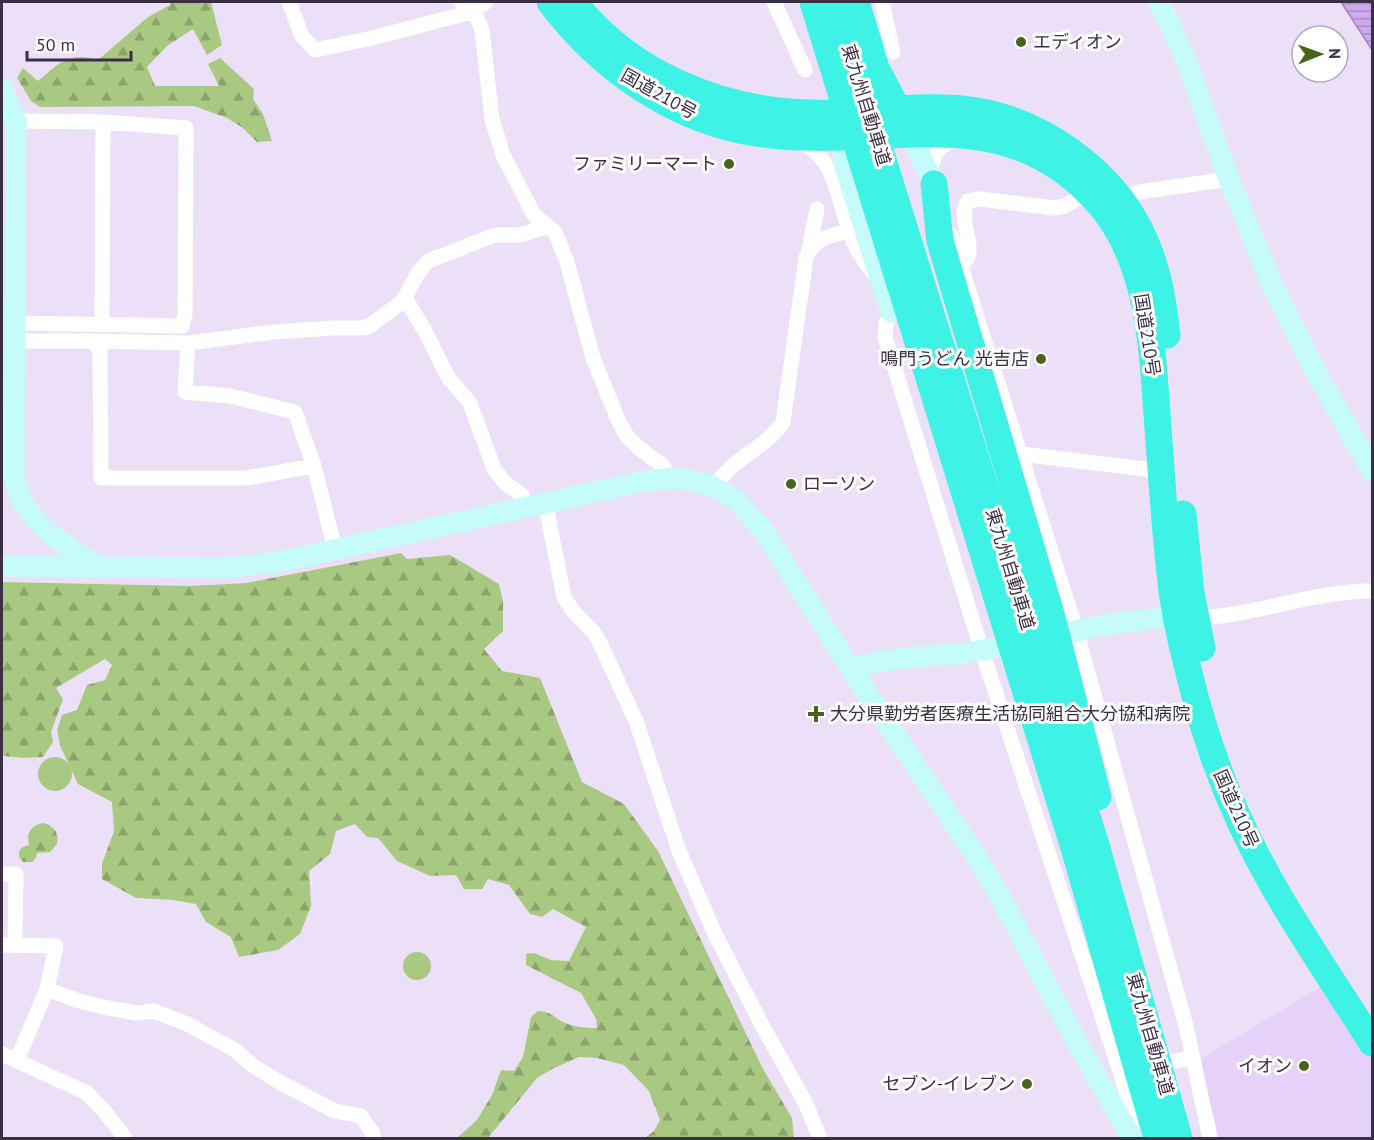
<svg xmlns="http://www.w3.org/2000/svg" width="1374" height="1140" viewBox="0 0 1374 1140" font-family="'PT Sans','Noto Sans JP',sans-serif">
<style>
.built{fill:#e6d2f9}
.grass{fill:#a9c983}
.forest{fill:url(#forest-firs)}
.water{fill:url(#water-rules);stroke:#a285bb;stroke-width:1.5}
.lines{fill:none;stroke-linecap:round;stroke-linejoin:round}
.street{stroke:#fff;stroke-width:15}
.secondary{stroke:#c5fbf8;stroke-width:21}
.highway{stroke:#3ef2e6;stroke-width:27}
.poi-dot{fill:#476418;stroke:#fff;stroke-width:2}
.labels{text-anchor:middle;stroke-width:6;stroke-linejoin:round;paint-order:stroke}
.poi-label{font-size:18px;fill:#3b2f46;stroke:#fff;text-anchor:end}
.street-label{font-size:18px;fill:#3b2f46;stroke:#fff}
</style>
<defs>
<pattern id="forest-firs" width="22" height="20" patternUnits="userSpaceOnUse" patternTransform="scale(1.5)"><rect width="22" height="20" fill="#a9c983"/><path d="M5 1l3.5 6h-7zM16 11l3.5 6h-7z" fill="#8ba46d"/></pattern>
<pattern id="water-rules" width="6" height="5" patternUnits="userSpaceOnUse" patternTransform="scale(1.5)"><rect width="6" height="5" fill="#ceaaed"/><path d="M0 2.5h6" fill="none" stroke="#a88bc2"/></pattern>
</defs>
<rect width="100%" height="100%" fill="#ece0f8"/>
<path class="built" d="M1325 984 1372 1061V1138H1219L1199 1060Z"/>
<path class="grass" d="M38 774a17 17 0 1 1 34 0a17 17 0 1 1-34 0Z
M403 966a14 14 0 1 1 28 0a14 14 0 1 1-28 0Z"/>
<path class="forest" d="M171 2H211L222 45 207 55 193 29 167 46 147 67 155 86H219L208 64 220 58 254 89 253 99 263 114 272 141 257 142 243 128 227 118 194 106 40 107 31 101 17 78 23 68 38 81C59 63 69 51 98 60L148 17 170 5Z
M401 553 407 559 450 555 499 584 503 602V631L484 649 502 671 540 678 582 782 624 804 658 851 763 1069 792 1118 794 1138H645L654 1131 660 1120 649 1091 624 1065 597 1058 579 1057 552 1069 537 1078 488 1138H457L477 1120 492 1095 501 1070 514 1071 523 1057 531 1017 538 1011C551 1012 551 1015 561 1021 573 1027 584 1028 597 1028L596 1019 581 993 526 965V954L534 953 551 960 569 961 586 927 553 909 542 917 530 914 509 885 488 879 482 889H464L456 875 430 876 397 861 378 838 367 837 355 824 336 831 330 854 309 871 311 906 300 934 278 950 239 957 231 937 206 922 196 904 173 900 136 898 102 879V864L114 831 112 802 78 784 61 748 57 730 62 715 77 710 87 685 105 680 112 665 105 659 56 688 63 699 51 732 53 742 43 757 23 758 4 756 2 753 3 582 190 586 246 583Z
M43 823C54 826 59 832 57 844L50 852 37 853 36 858 32 862H23L19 857C18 850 22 846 29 845 26 833 31 825 43 823Z"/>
<path class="water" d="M1341 2H1372V50Z"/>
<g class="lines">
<path class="street" d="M289 2 302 36 315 50 372 38 472 12 486 2
M461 2 477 18 482 30 492 119 503 155 534 215 555 232 558 239 567 262 593 358 619 422 627 436 638 447 664 467 668 479
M774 2 805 70
M882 2 893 52
M799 141C841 160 837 209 855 245 859 255 867 264 873 273
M930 174C932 156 939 144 957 139
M1121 200 1139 192 1229 179
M951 235 1076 630 1186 1026 1210 1138
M809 249 817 209
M962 265C981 249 955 220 968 201L980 199 1054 208 1065 206 1088 192
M405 298 425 331 448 377 470 403 494 469 505 483 522 495 524 507
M891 312 886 324 885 337 982 651 1120 1071 1140 1138
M15 323 182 326 185 315 186 128 103 122 16 121
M102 325 103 122
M15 341H93L100 350 101 478H247L314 466
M93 341 188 343 274 332 332 328H364L371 325 403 301 418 273 428 261 487 238 496 235H520L548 226
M188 343 185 392 230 396 295 412 314 466 335 549
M1021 454 1161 471
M715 487C732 457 767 448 783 422L806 258C813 238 830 236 849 231
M545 502 564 597 573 611 593 631 600 643 636 721 679 851 715 934 762 1025 805 1102 820 1138
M1189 618C1251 618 1310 591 1372 591
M2 874H16L15 945
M2 945 56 946 47 989 17 1060
M47 989 79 1001 108 1008 137 1013 154 1011 187 1024 235 1050 252 1065 281 1083 335 1111 361 1116 372 1132 374 1138
M2 1054 87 1093 105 1112 125 1138
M1153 1065 1192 1058"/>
<path class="secondary" d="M1159 2 1185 57 1229 179 1273 287 1316 372 1372 471
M2 88 16 121 14 478C17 486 19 497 24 504 42 533 71 548 98 567
M844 122 843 151 845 167 891 312
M905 123 934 184
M2 566 225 568 279 562 644 481 677 478 710 485 736 500 764 531 851 669 976 856 1001 898 1080 1048 1132 1138
M851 669C894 655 939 658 982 650 1047 639 1110 619 1176 618"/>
<path class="highway" d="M550 2C600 68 673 120 756 133 881 153 1002 91 1100 205 1148 261 1152 343 1157 414 1161 467 1164 520 1170 573 1174 616 1185 658 1196 700 1214 766 1240 829 1275 889 1305 941 1340 992 1372 1043
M574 2C629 73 720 111 809 113 864 115 922 102 977 111 1043 122 1110 170 1140 230 1157 263 1163 299 1167 335
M813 2 1075 851 1157 1138
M834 2 1096 845 1179 1138
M856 2 876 68 898 110
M934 184 940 241 1051 614 1098 797
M1183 514 1191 593 1202 648"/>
</g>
<g class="poi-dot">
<circle cx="1021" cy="42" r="6"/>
<circle cx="729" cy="164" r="6"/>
<circle cx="1041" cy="359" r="6"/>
<circle cx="791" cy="484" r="6"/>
<path d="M813 705h6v6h6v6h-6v6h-6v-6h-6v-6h6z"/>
<circle cx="1304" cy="1066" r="6"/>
<circle cx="1027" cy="1084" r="6"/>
</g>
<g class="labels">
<g class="poi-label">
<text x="1033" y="48" text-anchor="start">エディオン</text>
<text x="717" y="170">ファミリーマート</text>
<text x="1029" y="365">鳴門うどん 光吉店</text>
<text x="803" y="490" text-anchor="start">ローソン</text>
<text x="830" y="720" text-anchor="start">大分県勤労者医療生活協同組合大分協和病院</text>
<text x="1292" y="1072">イオン</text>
<text x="1015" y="1090">セブン-イレブン</text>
</g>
<g class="street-label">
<text transform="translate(659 94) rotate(29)" y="6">国道210号</text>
<text transform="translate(866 105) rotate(73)" y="6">東九州自動車道</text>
<text transform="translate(1147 335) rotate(81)" y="6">国道210号</text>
<text transform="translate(1010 569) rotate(73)" y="6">東九州自動車道</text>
<text transform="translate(1236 809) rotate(66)" y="6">国道210号</text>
<text transform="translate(1150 1034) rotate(74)" y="6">東九州自動車道</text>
</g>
</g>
<rect width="1374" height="1140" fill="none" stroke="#3b2f46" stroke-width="6"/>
<g transform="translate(1320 54) rotate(89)"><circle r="28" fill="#ffffff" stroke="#b1acb5" stroke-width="1.5"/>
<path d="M0-4.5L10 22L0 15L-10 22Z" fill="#476418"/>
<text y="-9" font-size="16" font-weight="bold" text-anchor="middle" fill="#3b2f46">N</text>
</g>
<path d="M27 51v9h104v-9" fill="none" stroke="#3b2f46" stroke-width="3"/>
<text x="36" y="51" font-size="18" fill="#3b2f46" stroke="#ffffff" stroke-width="4.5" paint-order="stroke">50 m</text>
</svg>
